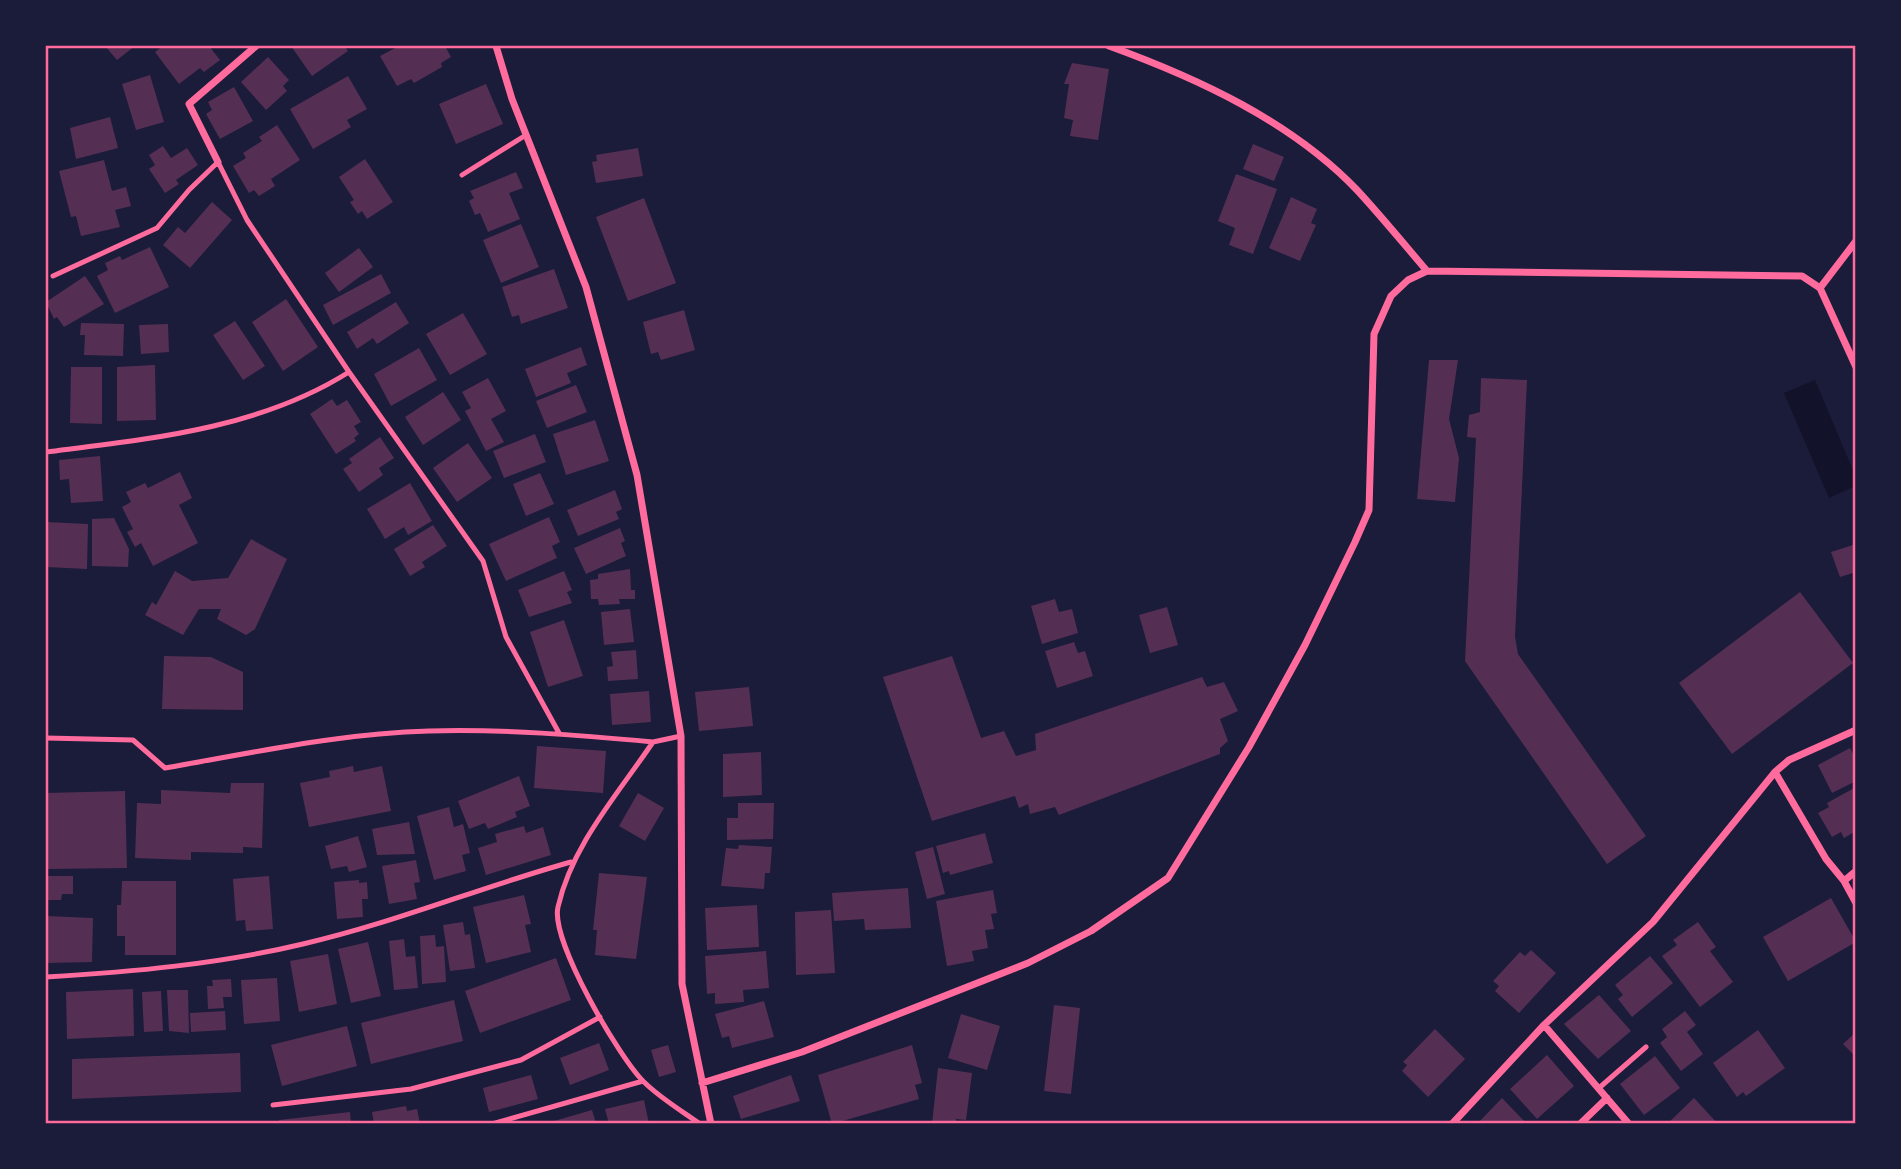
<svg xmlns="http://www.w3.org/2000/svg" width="1901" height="1169" viewBox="0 0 1901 1169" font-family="'DM Sans',sans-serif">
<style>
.water{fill:#12122b}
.building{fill:#542f53}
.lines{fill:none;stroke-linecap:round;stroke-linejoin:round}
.service{stroke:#ff6b9d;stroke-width:5}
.minor{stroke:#ff6b9d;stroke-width:7}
.neatline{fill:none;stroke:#ff6b9d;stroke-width:2.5}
</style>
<rect width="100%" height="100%" fill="#1b1b3a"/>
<path class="water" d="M1815 380 1855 475V486L1829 498 1784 393Z"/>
<path class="building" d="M105 46H135L117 60Z
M163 46H209L220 60 204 72 200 68 179 84 155 52Z
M291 46H344L348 51 312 76Z
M399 46H445L451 57 441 63 442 67 414 83 411 79 397 86 380 56Z
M268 57 289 80 283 86 287 91 266 110 241 82Z
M1072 63 1109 69 1098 140 1070 136 1073 120 1064 118 1069 84H1064Z
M150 75 164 122 136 130 122 84Z
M348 76 367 109 347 120 351 127 313 149 290 109Z
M486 84 503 124 456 144 439 104Z
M234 87 253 121 220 139 206 114 212 110 208 102Z
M110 117 118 148 76 159 70 128Z
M277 125 300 160 271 179 275 186 259 196 254 190 249 193 233 166 246 158 243 153 262 141 259 137Z
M1253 144 1284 157 1274 181 1243 169Z
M163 146 171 158 187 148 198 165 176 180 179 184 165 193 149 169 155 165 149 155Z
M638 148 643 176 596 183 592 162 597 161 596 155Z
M365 159 393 202 367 219 362 211 358 214 350 202 354 200 339 177Z
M104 160 112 191 126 187 131 206 115 210 120 227 81 236 76 216 71 217 59 171Z
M516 172 523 188 509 193 520 219 488 232 480 213 475 215 469 201 474 198 470 191Z
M1236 174 1277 189 1253 254 1229 245 1235 228 1218 221Z
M1291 197 1317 209 1311 223 1316 225 1300 261 1269 248Z
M644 198 676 283 628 301 596 217Z
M212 202 232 220 190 268 163 245 178 227 185 233Z
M521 224 539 267 501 283 483 240Z
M150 247 169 287 115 313 97 276 108 270 105 263 120 256 122 260Z
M359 248 373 267 339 292 325 273Z
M554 269 568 308 521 324 519 315 512 317 502 287Z
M381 274 391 293 333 325 323 305Z
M85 276 104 304 64 327 57 317 54 319 46 302Z
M286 299 318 347 283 371 252 322Z
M396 302 409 323 377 344 373 338 357 349 347 332Z
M684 310 695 350 661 360 658 352 651 354 643 322Z
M463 313 487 354 450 375 426 334Z
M235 321 265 366 243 380 213 335Z
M81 323 124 324 123 356 84 355 85 335H80Z
M168 324 169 352 141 354 139 325Z
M581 347 587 365 567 373 571 383 536 397 525 369Z
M419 348 437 380 391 406 374 374Z
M1429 360H1458L1449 419 1459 458 1455 502 1417 499Z
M155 365 156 420 117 421V367Z
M71 367H102V424L70 423Z
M488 378 506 411 491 419 504 442 486 451 465 411 471 408 462 392Z
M1481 378 1527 380 1515 637 1518 654 1646 836 1607 864 1465 661 1476 438 1467 437 1469 415 1480 412Z
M576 385 587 412 547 428 536 401Z
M443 392 461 420 423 445 405 417Z
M332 399 337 406 347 400 361 422 354 426 359 434 354 438 356 441 336 454 310 414Z
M595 420 609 461 566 475 553 434Z
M535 434 546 462 504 478 493 451Z
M380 437 394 458 379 468 383 475 359 492 343 469 352 463 349 459Z
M468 443 492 478 457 502 433 468Z
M100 456 103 501 71 503 69 479 60 480 59 460Z
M180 472 192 498 179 505 198 543 153 566 141 543 135 547 127 532 133 529 122 507 131 502 126 492 145 483 148 488Z
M540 473 554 504 526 516 513 484Z
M410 483 432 521 408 535 404 527 385 539 367 509Z
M615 490 622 509 616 512 619 519 578 536 567 510Z
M549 517 560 542 552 546 557 558 506 581 489 544Z
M114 518 129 549 128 567 92 566V519Z
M46 522 88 524 87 569 46 567Z
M433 525 447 546 422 562 425 567 410 576 394 549Z
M620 528 625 541 621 543 626 556 586 574 574 548Z
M251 539 287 559 255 629 246 635 217 619 221 609H199L183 635 145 615 152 602 156 605 175 571 192 581 228 578Z
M1856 544V572L1840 577 1831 552Z
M630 569 631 590H635V599H619L620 604 599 605 598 599H591L590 580 598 579V574Z
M564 571 572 590 567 592 572 603 529 617 518 590Z
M1800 592 1853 663 1732 754 1679 683Z
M1055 599 1059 612 1072 609 1078 633 1042 644 1031 606Z
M1167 607 1178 645 1150 653 1139 615Z
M630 609 634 642 604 645 601 612Z
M564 620 583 676 548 687 530 632Z
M1074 642 1078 653 1085 651 1093 676 1057 688 1045 651Z
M636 650 638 679 608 681 607 667 613 666 611 652Z
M164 656 211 657 243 672V710L162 709Z
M952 656 981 738 1004 731 1016 756 1036 750 1035 734 1202 677 1207 687 1224 682 1238 711 1220 719 1228 741 1220 748V754L1059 815 1055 807 1030 814 1028 804 1019 808 1015 796 932 821 883 677Z
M749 687 753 726 699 731 695 692Z
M649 691 651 722 612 725 610 694Z
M537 746 606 751 603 793 534 788Z
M1850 748 1856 760V781L1832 793 1818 765Z
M761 752 762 795 723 797V754Z
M353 766 354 772 382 766 391 811 309 827 300 783 330 777 329 771Z
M519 776 530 806 515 812 517 817 488 829 485 823 469 829 458 801Z
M231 783H264L262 848 243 847V853L191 852V860L135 858 137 803 161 804V790L230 793Z
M1856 787V831L1844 838 1841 832 1832 837 1818 813 1829 807 1827 803Z
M125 791 127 868 46 869V793Z
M638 793 664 808 645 841 619 826Z
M738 803H774L773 839 727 840V818H738Z
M449 807 454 827 463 824 470 853 462 855 466 871 434 880 417 816Z
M409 822 415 854 377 855 372 829Z
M524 826 526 833 543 827 551 855 486 875 478 848 497 842 495 834Z
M985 833 993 863 950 875 949 871 943 873 936 846Z
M358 836 367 867 349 872 347 866 331 869 325 846Z
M739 845 772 847 770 873H765L764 889 721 886 726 848 738 849Z
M933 847 945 894 927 899 915 852Z
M416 860 420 882 414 883 417 899 389 904 382 866Z
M599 873 647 877 636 959 595 955 597 930H593Z
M46 876H73V894H62L61 900H46Z
M269 876 273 929 246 931 245 920 236 921 233 879Z
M359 880V883L367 882 368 899H362L363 917 337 919 334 882Z
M122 881H176V955H125V936H117V905H121Z
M908 888 911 928 865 930 864 919 834 921 832 893Z
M993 890 997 913 991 914 994 929 985 930 988 948 972 951 974 961 947 966 936 901Z
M524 895 531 924 525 925 531 952 486 963 473 907Z
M1831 898 1856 942 1788 981 1763 937Z
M757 905 759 947 707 950 705 908Z
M831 910 835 973 796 975 795 912Z
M46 916 93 918 92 962 46 963Z
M463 922 465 935 470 934 475 968 450 971 443 925Z
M1698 922 1716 947 1710 951 1733 982 1700 1007 1662 956 1677 945 1673 940Z
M435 935 436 947 444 946 446 982 422 984 420 936Z
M404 939 406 957 415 956 418 988 394 990 389 941Z
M368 942 381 996 351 1003 338 949Z
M1531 950 1556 973 1519 1013 1495 991 1499 986 1493 981 1520 952 1525 956Z
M766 951 769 988 743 990 744 1002 715 1004V993L707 994 705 956Z
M328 954 337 1004 299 1012 290 961Z
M1650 956 1673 983 1632 1017 1618 999 1623 995 1615 985Z
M556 958 571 1000 480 1033 465 991Z
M277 978 280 1021 244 1024 241 980Z
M231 979 232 997H223L224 1008 208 1009 207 986H213L212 980Z
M133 989 134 1036 67 1039 66 992Z
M167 990H188L189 1033 169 1031Z
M161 991 163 1031 144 1032 142 992Z
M1599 995 1631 1031 1598 1059 1564 1024Z
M454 1000 463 1041 371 1064 361 1023Z
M764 1001 774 1037 732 1048 729 1036 722 1038 715 1014Z
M1054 1005 1080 1008 1071 1094 1044 1091Z
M225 1011 226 1030 191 1032 190 1013Z
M1685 1011 1696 1025 1687 1032 1703 1054 1681 1071 1660 1043 1667 1037 1662 1029Z
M961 1014 1000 1026 987 1070 948 1058Z
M347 1026 357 1066 282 1086 271 1045Z
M1435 1029 1465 1059 1428 1097 1402 1071 1407 1065 1403 1062Z
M1758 1030 1785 1068 1746 1096 1743 1092 1737 1097 1713 1063Z
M1856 1032V1057L1843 1044Z
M599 1043 609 1070 570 1085 560 1058Z
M668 1045 676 1072 659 1077 651 1050Z
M912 1045 922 1083 915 1085 919 1099 832 1124 818 1075Z
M240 1053 241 1092 72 1099V1059Z
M1547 1055 1574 1086 1537 1119 1510 1089Z
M1655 1056 1680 1088 1644 1115 1620 1084Z
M938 1068 972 1073 966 1120 956 1119V1124H932Z
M531 1075 538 1099 489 1112 483 1088Z
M791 1075 800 1101 741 1119 733 1096Z
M1502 1098 1527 1124H1477Z
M1694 1098 1718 1124H1667Z
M644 1100 649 1124H609L605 1109Z
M406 1106 407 1111 417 1109 420 1124H374L372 1112Z
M592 1110 596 1123 555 1124 554 1121Z
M350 1112 351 1124H280L279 1120Z"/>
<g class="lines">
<path class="service" d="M462 175 526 135
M53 276 157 228 189 190 218 162 247 220 349 372 483 561 506 637 559 733
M46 452C149 439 259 429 349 372
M681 736 653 742C618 794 572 845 558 907 550 940 620 1059 644 1082 660 1098 682 1111 700 1124
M46 738 133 740 165 768C252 753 341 733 429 731 505 729 579 735 653 742
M46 977C132 972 219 964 303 944 394 923 481 887 571 862
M1599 1088 1646 1047
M273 1105 411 1089 521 1060 600 1017
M492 1124 643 1081"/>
<path class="minor" d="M496 46 512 99 586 287 637 475 681 736 682 984 711 1124
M1109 46C1197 78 1291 121 1357 190 1381 216 1404 244 1427 271
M218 162 189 104 256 46
M1820 288 1856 241
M1775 772 1826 859 1844 881 1856 871
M1844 881 1856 903
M1544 1025 1629 1124
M702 1083 802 1052 1028 963 1091 931 1168 878 1249 747 1305 645 1355 542 1369 510 1374 334 1391 296 1408 280 1427 271 1802 276 1820 288 1856 367
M1452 1124 1544 1025 1653 922 1775 772 1789 760 1856 730
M1580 1124 1607 1098"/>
</g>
<rect width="1901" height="1169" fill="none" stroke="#1b1b3a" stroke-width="94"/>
<rect x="47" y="47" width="1807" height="1075" class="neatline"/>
</svg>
